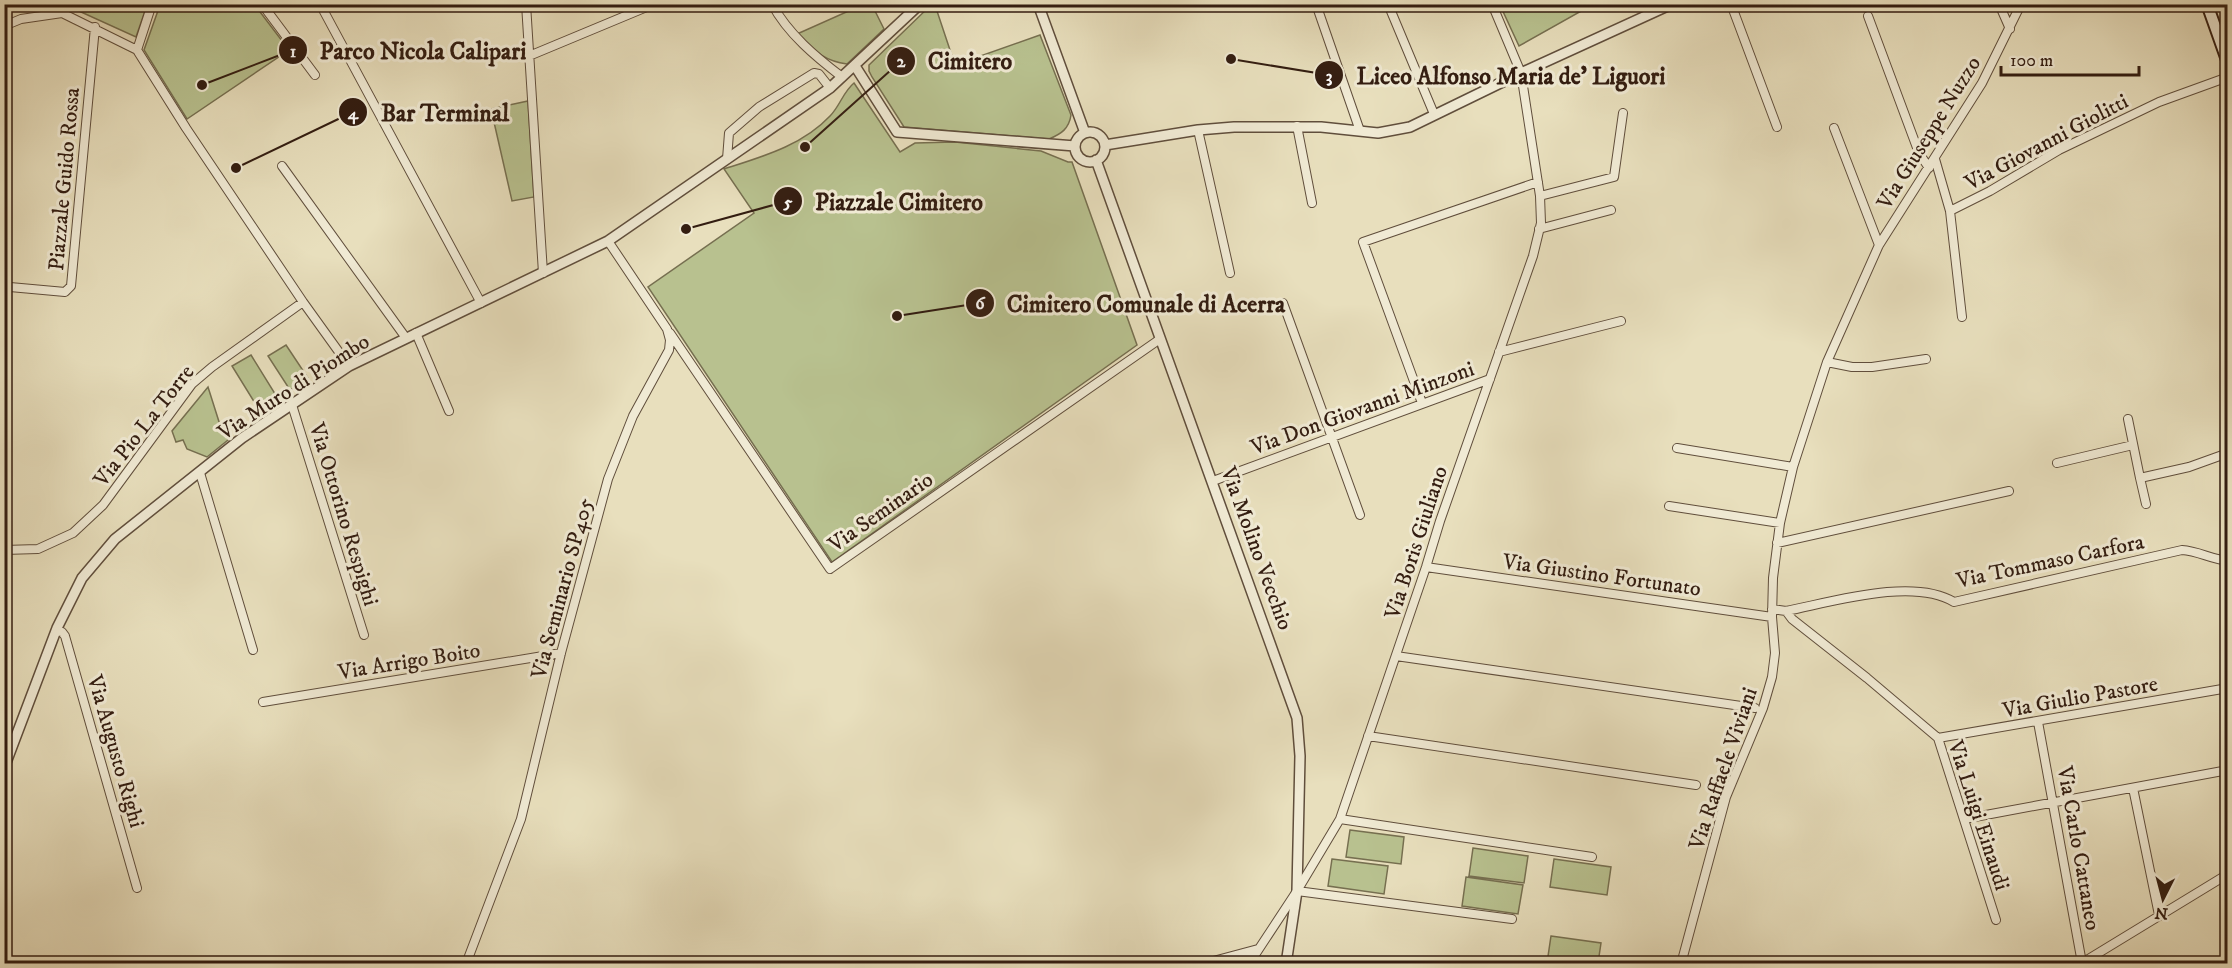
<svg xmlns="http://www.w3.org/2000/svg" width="2232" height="968" viewBox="0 0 2232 968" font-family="'IM FELL DW Pica',serif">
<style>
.green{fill:#b8c18f;stroke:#766f50;stroke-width:1.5}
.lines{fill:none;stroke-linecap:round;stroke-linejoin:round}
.minor-casing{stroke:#604e3c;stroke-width:10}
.tertiary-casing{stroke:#604e3c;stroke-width:12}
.secondary-casing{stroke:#331d11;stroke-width:14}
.minor{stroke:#f0ead4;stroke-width:8}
.tertiary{stroke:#f0ead4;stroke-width:9}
.secondary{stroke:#f0ead4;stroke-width:10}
.labels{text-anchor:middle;stroke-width:6;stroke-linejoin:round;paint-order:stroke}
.street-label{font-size:22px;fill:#331d11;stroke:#f0ead4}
.leader{fill:none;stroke:#331d11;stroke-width:2}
.callout-dot{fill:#331d11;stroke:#f0ead4;stroke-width:2}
.mark-label{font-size:18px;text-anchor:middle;font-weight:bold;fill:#fff}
.callout-label{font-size:24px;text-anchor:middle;font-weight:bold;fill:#331d11;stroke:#f0ead4;stroke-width:6;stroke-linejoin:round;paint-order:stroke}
</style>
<rect width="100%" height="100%" fill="#e8dfbd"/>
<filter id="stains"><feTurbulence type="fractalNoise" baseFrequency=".00333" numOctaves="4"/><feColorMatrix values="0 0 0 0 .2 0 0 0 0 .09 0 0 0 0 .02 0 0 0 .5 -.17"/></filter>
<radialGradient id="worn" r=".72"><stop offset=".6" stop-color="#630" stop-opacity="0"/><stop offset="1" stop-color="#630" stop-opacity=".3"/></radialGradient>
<path class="green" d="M254 4 289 50 187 119 144 50 160 5Z
M932 4 935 5 955 65 1040 35 1071 115C1069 129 1061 134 1049 139L904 127 872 77 869 71V65Z
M70 5V4L147 5 136 37 70 7Z
M862 5H872L884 29 847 64C823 61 814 50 797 34Z
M1500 5H1592L1519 46Z
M854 83 900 152 915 143 955 142 1041 151 1068 162H1072L1137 345 832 562 648 287 754 213 724 169C761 157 802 146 830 116 840 106 843 92 854 83Z
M528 101 534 197 512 201 491 109Z
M286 345 308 378 290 390 268 356Z
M251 355 277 397 258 408 232 366Z
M208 387 221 428 225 427 228 440 207 457 187 449 183 440 176 442 172 431Z
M1350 830 1404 837 1401 864 1346 857Z
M1473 848 1528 856 1524 883 1469 876Z
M1332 859 1388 866 1384 894 1328 886Z
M1554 859 1611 867 1607 895 1550 887Z
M1466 877 1523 885 1518 914 1462 906Z
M1551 936 1601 943 1598 963H1547Z"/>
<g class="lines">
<defs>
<path id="minor" d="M262 4 315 75
M320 4 481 303
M526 4 543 273
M772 4C788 34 816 57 842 77
M1316 4 1360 131
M1388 4 1434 114
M1731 4 1777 127
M1999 4 2010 29
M62 13 137 50 186 128 303 302 349 366
M1868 16 1919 153 1929 168
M4 26 21 19 62 13
M137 50 152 4
M529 56 654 4
M1297 126 1312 203
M1834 128 1879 245
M1198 130 1230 273
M727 159 729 133 759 107 814 73 819 74 830 88
M1935 159 1950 211 1990 191 2059 150 2159 102 2228 77
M282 166 406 338
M1540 196 1614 177 1623 113
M1950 211 1962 317
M1539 229 1611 210
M1283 303 1360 515
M4 304 6 289 10 287 65 292 71 286 95 27
M416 333 449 411
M670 333 830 569 1160 339
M1499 352 1621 321
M1827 362 1852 367H1872L1926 359
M1422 403 1363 242 1538 182
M292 405 364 635
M2128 419 2140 478 2189 467 2228 453
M1677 448 1793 467
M2057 463 2133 445
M200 473 253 650
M2140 478 2146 504
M1213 481 1490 379
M1669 506 1780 523
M2226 530 2228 529
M1777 543 2009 491
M4 550 38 549 73 533 103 505 192 384 212 367 303 302
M1426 567 1772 617
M1772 609 1786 611C1832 602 1913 577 1954 602L2182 550C2198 551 2211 559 2228 561
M1786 611 1792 619 1867 678 1938 738 1996 920
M56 631 62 632 65 636 137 888
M1396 656 1755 708
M263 702 561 653
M2038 722 2082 963 2228 874
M1368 736 1696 785
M1938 738 2228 688
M2133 788 2159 915
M1340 819 1592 857
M1964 819 2228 770
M1297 891 1512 919
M466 964 521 819 561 653 608 479 633 416 669 350 670 340 667 329 608 241
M1202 964 1258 949
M1249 964 1297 891 1340 819 1426 567 1440 521 1533 256 1541 223 1540 196 1521 73 1492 4
M1681 964 1726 797 1763 708 1772 677 1775 653 1772 617 1773 578 1780 523 1793 467 1827 362 1879 245 1982 83 2021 4"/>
<path id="tertiary" d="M1038 4 1085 133
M855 66 897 132 1075 146
M1075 147a15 15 0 1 1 30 0a15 15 0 1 1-30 0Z
M1105 145 1198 130 1234 127H1321L1378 133 1410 127 1521 73 1672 4
M1096 160 1297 718 1300 756 1297 891 1286 964
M4 768 57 628 82 578 115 539 242 438 349 366 608 241 830 88 920 4"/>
<path id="secondary" d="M2207 4 2228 63"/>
</defs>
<use href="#minor" class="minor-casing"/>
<use href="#tertiary" class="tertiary-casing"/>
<use href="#secondary" class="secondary-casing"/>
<use href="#minor" class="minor"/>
<use href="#tertiary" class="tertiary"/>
<use href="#secondary" class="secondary"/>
</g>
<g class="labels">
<g class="street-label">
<text transform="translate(1928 132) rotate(-58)" y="8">Via Giuseppe Nuzzo</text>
<text transform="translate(2046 141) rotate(-28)" y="8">Via Giovanni Giolitti</text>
<text transform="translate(63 179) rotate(-85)" y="8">Piazzale Guido Rossa</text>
<text transform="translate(293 386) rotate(-33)" y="8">Via Muro di Piombo</text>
<text transform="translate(1362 407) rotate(-20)" y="8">Via Don Giovanni Minzoni</text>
<text transform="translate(143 425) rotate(-52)" y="8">Via Pio La Torre</text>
<text transform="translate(880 511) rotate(-35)" y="8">Via Seminario</text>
<text transform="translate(345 514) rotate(73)" y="8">Via Ottorino Respighi</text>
<text transform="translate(1415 542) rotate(-72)" y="8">Via Boris Giuliano</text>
<text transform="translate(1258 548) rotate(70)" y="8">Via Molino Vecchio</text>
<text transform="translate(2050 560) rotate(-12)" y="8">Via Tommaso Carfora</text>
<text transform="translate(1602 574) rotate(8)" y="8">Via Giustino Fortunato</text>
<text transform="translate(561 588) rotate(-75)" y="8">Via Seminario SP405</text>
<text transform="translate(409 660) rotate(-9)" y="8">Via Arrigo Boito</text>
<text transform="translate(2080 696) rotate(-10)" y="8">Via Giulio Pastore</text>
<text transform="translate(117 751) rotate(74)" y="8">Via Augusto Righi</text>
<text transform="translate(1722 768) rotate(-71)" y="8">Via Raffaele Viviani</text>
<text transform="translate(1980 815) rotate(72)" y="8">Via Luigi Einaudi</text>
<text transform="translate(2080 848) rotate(80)" y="8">Via Carlo Cattaneo</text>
</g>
</g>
<path class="leader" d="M202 85L293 50M805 147L901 61M1231 59L1329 75M236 168L353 112M686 229L788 201M897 316L980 303"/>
<g class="callout-dot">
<circle cx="202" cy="85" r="6"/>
<circle cx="805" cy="147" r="6"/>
<circle cx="1231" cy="59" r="6"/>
<circle cx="236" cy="168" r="6"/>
<circle cx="686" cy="229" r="6"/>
<circle cx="897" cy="316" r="6"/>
<circle cx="293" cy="50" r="15"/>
<circle cx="901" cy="61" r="15"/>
<circle cx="1329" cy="75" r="15"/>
<circle cx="353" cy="112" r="15"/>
<circle cx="788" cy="201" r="15"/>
<circle cx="980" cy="303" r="15"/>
</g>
<g class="mark-label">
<text x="293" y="57">1</text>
<text x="901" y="67">2</text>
<text x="1329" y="82">3</text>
<text x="353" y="119">4</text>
<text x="788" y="208">5</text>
<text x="980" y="309">6</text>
</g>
<g class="callout-label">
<text x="423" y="59">Parco Nicola Calipari</text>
<text x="970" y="69">Cimitero</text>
<text x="1511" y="84">Liceo Alfonso Maria de' Liguori</text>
<text x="445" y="121">Bar Terminal</text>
<text x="899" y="210">Piazzale Cimitero</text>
<text x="1146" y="312">Cimitero Comunale di Acerra</text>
</g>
<rect width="2232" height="968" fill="none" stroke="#e8dfbd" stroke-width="24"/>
<rect x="6" y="6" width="2220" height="956" fill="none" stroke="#331d11" stroke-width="3"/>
<rect x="12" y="12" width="2208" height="944" fill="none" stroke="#331d11" stroke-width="1.5"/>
<g transform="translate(2163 899) rotate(186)" stroke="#f0ead4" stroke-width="4.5" paint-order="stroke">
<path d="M0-4.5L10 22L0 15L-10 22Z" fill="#331d11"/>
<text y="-9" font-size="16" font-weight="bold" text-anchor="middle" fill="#331d11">N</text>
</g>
<path d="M2001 66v9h138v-9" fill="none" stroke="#331d11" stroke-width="3"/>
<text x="2010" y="66" font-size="18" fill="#331d11" stroke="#f0ead4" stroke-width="4.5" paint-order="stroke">100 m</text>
<rect width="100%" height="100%" filter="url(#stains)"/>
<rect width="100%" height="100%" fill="url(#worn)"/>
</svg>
